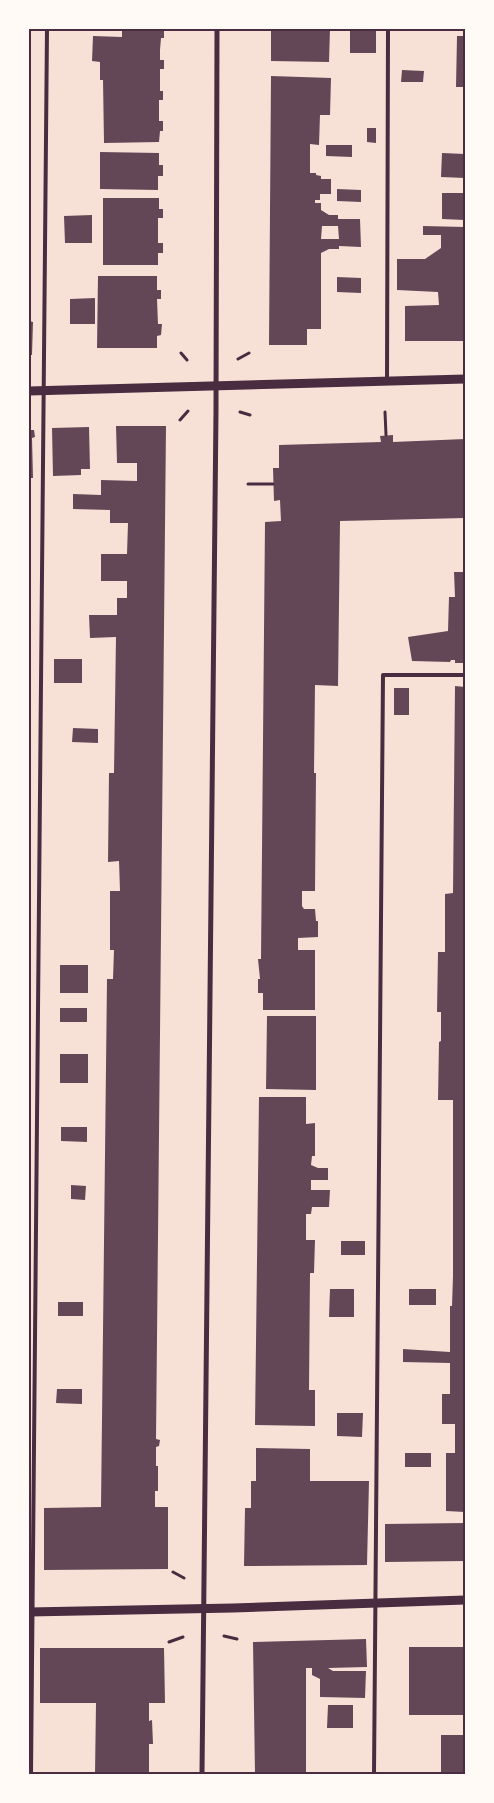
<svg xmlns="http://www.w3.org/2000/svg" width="494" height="1803" viewBox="0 0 494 1803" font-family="'Noto Sans',sans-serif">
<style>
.building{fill:#644757;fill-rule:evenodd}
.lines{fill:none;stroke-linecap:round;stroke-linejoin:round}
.path{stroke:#4a2c40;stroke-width:3}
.service{stroke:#4a2c40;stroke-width:4}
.minor{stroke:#4a2c40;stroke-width:5}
.tertiary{stroke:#4a2c40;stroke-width:9}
.neatline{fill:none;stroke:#4a2c40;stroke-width:2}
</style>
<rect width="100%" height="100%" fill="#f7e1d7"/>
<path class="building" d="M122 29H164V38H161L160 50V60H164V69H160V91H163V100H159V121H163V131H160L159 142 104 143 103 80H100V62L92 61 93 36 122 37Z
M271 29H330L329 62 271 61Z
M350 29H376V53H350Z
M457 36H465V87H456Z
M29 39H31V65H29Z
M402 70 424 71 423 82H401Z
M271 76 331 78 330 115H320L319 145 310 144V173H316V175L321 176V179H331V194H320V200H315V203H321V210L329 215H338V219H360L361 247 339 246V249H329L321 253V329H307V345H269ZM322 226H338L339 239H321Z
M367 128H376V143L367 142Z
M326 145H352V157L326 156Z
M100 152 159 153V165H163V176H158V190L100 189Z
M442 153 465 154V178L441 177Z
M337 189 361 190V202L337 201Z
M442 193H465V220L442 219Z
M103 198H159V209H163V218H158V243H163V253H158V265H103Z
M92 215V243H65L64 216Z
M423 226 465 227V341H405V306L439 305 438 292 397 290V259H425L441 248V235H423Z
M98 276H157V290H161V299H157L158 324H162L161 335 157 336V348H97Z
M337 277 361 278V293L337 292Z
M95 298V324H70V299Z
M29 321 33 322 32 355H29Z
M116 426H166L156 1439 160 1440 159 1446 156 1447V1466H158V1491H155V1507H168V1569L44 1570V1508L101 1507 107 979H113L114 950H110V891H120L119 861 108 862 109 773H114L116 637 90 638 89 615H117V598H127V581H101V554H127L128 523H110V510L73 509V494L101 495V480L137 481V463H117Z
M89 427 90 469H81V475L53 476 52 428Z
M29 430H34L35 437 32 438 33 478H29Z
M393 435V442L465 439V518L340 521 338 686 315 685 314 773H316L315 891H302V906L304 909H315L316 921H318V937L298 938V950H315V1010H263V993H258V979H260L258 959H261L265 522 281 521 280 500 274 501 273 468H279V445L381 442 380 436Z
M454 572H465V663H455V660H451L450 662 412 661 408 637 448 631 449 597H455Z
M54 659H82V683H54Z
M455 686 465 687V1512L446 1511V1453H455V1424H442V1394H450V1363L403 1362V1349L450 1352V1306H452L453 1276V1100H438L439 1042 441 1041V1012H437L438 952H445V894L453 893Z
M394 688H409V715H394Z
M73 728 98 729V743L72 742Z
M60 965H88V993H60Z
M60 1008H87V1022H60Z
M267 1016H316V1090L266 1089Z
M60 1054H88V1083H60Z
M259 1097H306V1124L315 1123V1156H312L311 1165 318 1168H328V1180H311V1190H330L329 1207H312L311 1214H306V1240H315L314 1273H310L309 1390H315V1426L255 1425Z
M61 1127H87V1142L61 1141Z
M71 1185 86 1186 85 1200 71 1199Z
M341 1241H365V1255H341Z
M330 1289H354V1317H329Z
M409 1289H436V1305H409Z
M58 1302H83V1316H58Z
M57 1389H82V1404L56 1403Z
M337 1413H363L362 1437 337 1436Z
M256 1448 310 1449V1481H369L367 1565 244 1566 245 1508H251V1481H256Z
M405 1453H431V1467H405Z
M465 1523V1561L385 1562V1524Z
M366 1639 367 1667 328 1668 333 1671H366L365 1698 320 1697V1679L312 1675V1668H306V1774H255L253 1642Z
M409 1647H465V1715H409Z
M40 1648H164L165 1703H149V1721L152 1720 153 1744H149V1774H95L96 1703H40Z
M328 1705H353V1728H327Z
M441 1735H465V1774H441Z"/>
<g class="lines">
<path class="path" d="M181 353 187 360
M238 359 249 353
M240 412 250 415
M385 412 386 435
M180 420 188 411
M248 484H273
M173 1572 184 1578
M224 1636 237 1639
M169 1642 183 1637"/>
<path class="service" d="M387 381 388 29
M31 1774 47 29
M374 1774 383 675H465"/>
<path class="minor" d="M202 1774 216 411 217 29"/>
<path class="tertiary" d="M29 391 465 379
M29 1612 233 1608 465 1600"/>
</g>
<rect width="494" height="1803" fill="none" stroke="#fffaf5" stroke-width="60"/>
<rect x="30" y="30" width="434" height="1743" class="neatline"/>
</svg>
